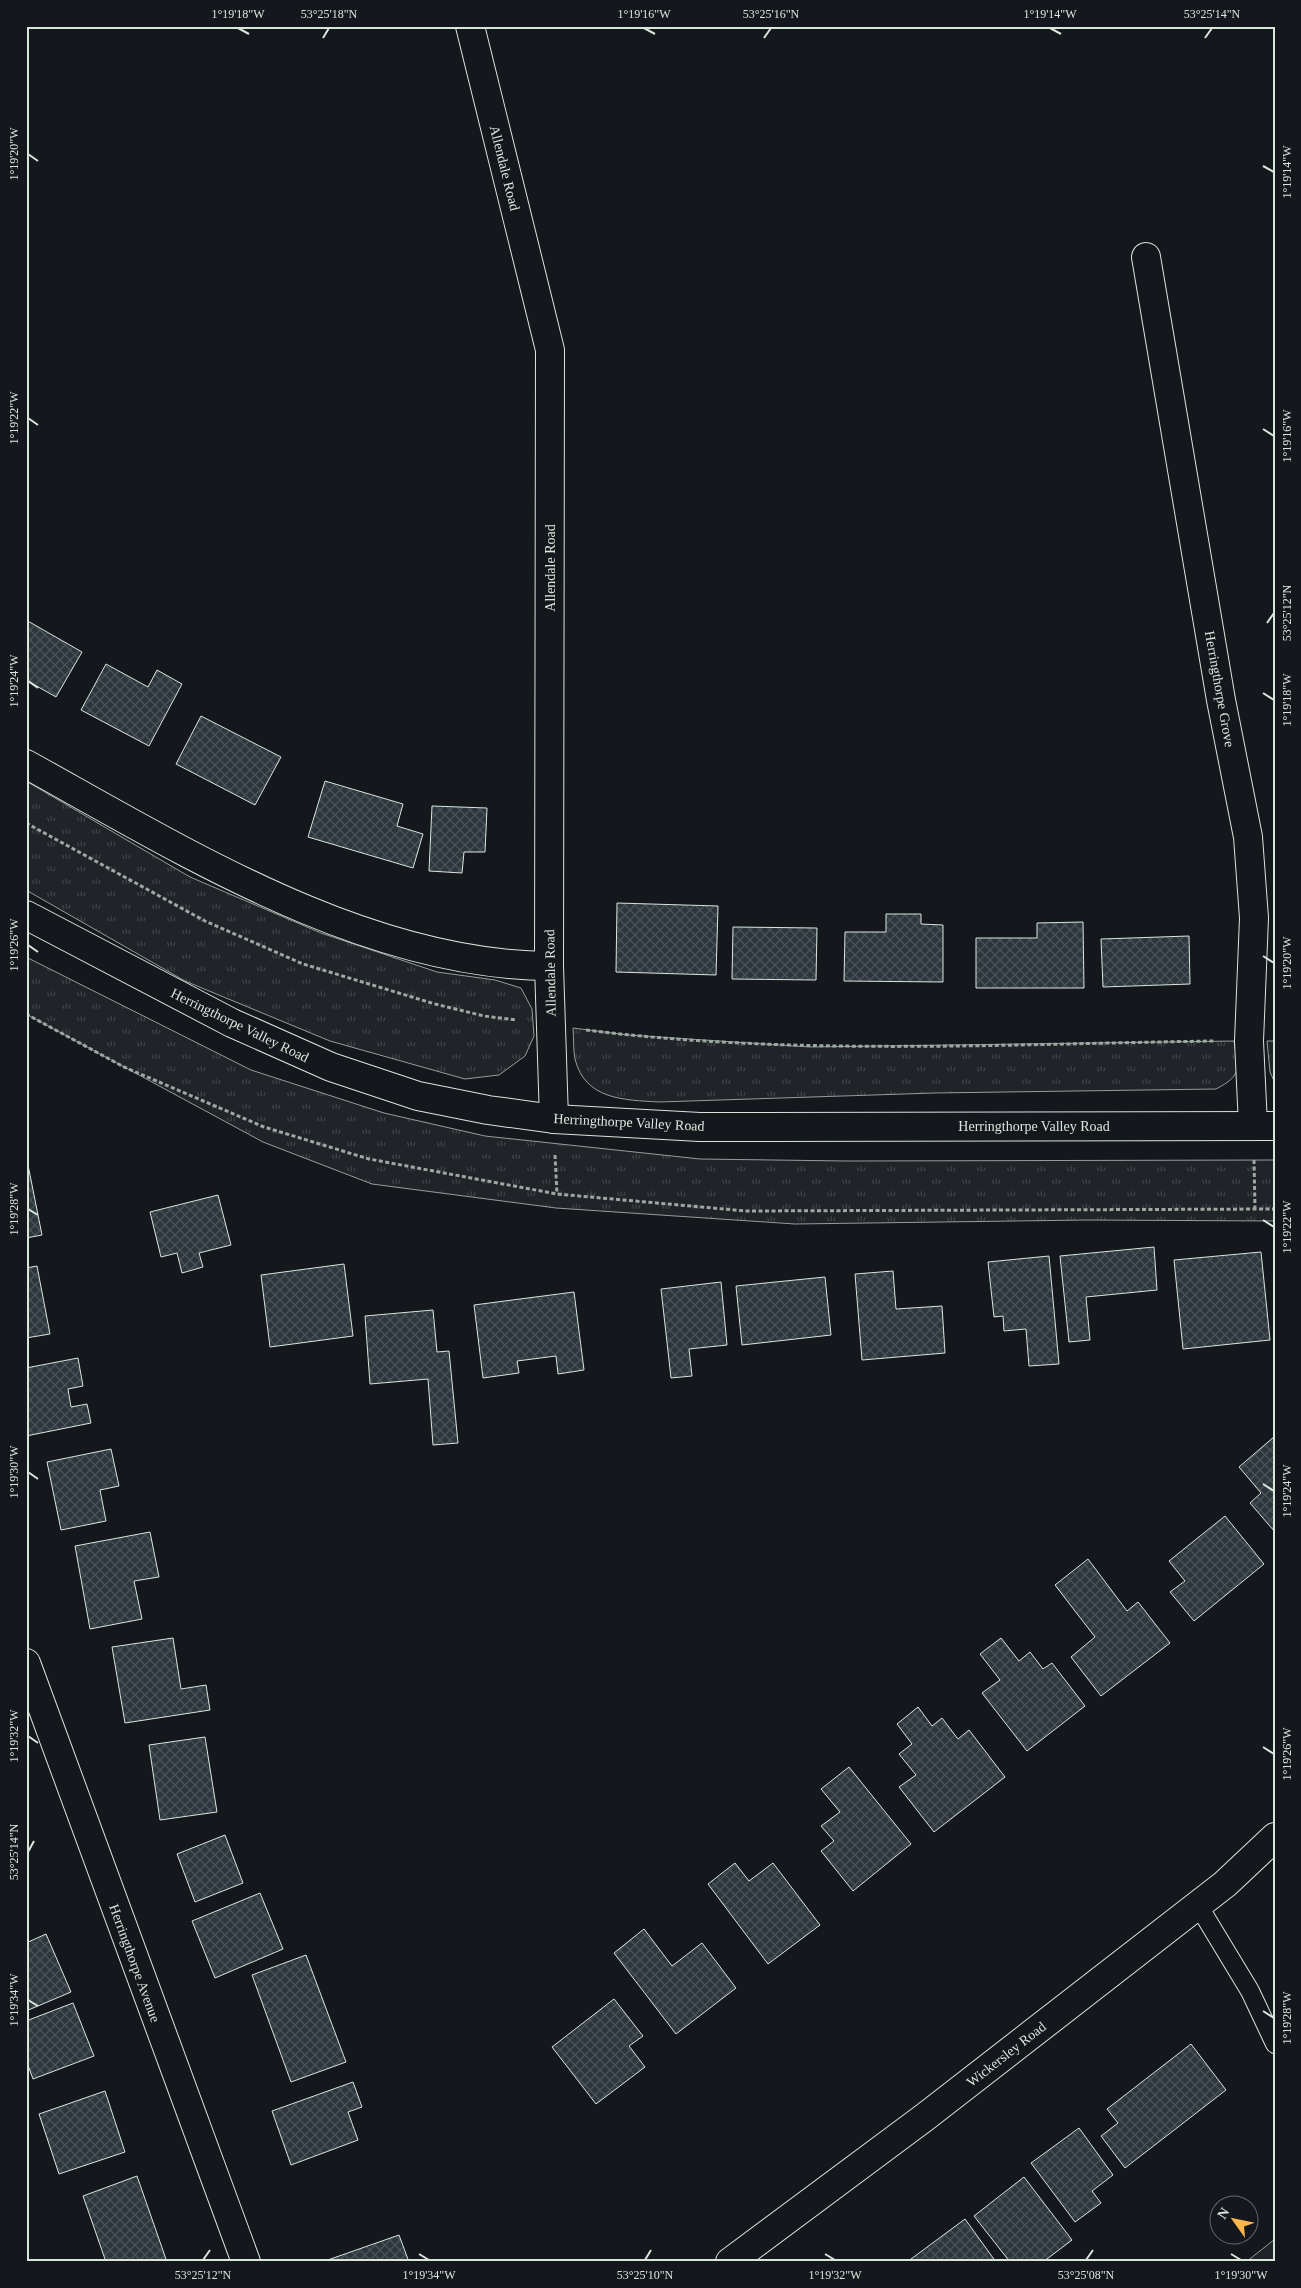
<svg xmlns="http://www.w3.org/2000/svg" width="1301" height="2288" viewBox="0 0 1301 2288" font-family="Georgia,serif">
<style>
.grass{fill:url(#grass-tufts);stroke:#939e99}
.park{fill:#202428;stroke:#939e99}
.building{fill:url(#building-cross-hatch);stroke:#d8e6dc}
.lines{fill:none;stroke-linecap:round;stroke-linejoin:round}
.lane-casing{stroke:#d8e6dc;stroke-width:20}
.street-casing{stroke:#d8e6dc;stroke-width:30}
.primary-casing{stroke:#d8e6dc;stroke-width:30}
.path{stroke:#9da8a2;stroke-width:3;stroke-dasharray:4 2.5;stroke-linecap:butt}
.lane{stroke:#14181c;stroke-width:18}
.street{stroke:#14181c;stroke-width:28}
.primary{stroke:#14181c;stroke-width:28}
.ticks{fill:none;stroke:#d8e6dc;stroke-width:2}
.labels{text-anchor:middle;stroke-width:4;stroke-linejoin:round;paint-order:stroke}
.street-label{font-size:14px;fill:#d8e6dc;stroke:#14181c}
.neatline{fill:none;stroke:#d8e6dc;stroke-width:2}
.ticks-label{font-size:12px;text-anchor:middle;fill:#d8e6dc}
</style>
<defs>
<pattern id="grass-tufts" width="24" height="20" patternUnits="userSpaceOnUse" patternTransform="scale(1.25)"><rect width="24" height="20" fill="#202428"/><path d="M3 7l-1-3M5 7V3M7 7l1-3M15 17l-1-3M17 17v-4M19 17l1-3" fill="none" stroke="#404447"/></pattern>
<pattern id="building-cross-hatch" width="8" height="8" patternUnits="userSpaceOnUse" patternTransform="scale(1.25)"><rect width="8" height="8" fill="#2c363c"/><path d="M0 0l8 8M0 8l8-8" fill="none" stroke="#4a5358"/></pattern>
</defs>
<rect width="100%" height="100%" fill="#14181c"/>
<path class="grass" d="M26 781 190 877 321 933 437 972 495 980 521 988 532 1009 534 1036 525 1056 499 1075 465 1079 330 1041 185 981 26 890Z
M26 957 251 1070 384 1113 485 1136 700 1159 847 1161 1275 1160V1221L1087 1220 795 1224 556 1208 372 1184 263 1142 26 1014Z
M573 1028 628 1035 810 1047 1234 1041C1238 1069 1243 1075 1216 1089L934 1093 659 1102C625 1100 585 1100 575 1059 573 1050 574 1038 573 1028Z
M1267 1041H1275V1083L1270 1072Z"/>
<path class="park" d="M1275 2239V2262H1246Z"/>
<path class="building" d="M26 620 82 652 56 697 26 680Z
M106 664 148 687 157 670 182 684 149 746 81 710Z
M201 716 281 757 255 805 176 764Z
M325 781 403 804 397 826 423 834 413 868 308 837Z
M432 806 487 808 485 852H464L462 873 429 871Z
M617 903 718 906 716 975 616 972Z
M886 914H921V924L943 925V982L844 981 845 932H886Z
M1083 922 1084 988H976V938H1037V923Z
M733 927 817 928 816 980 732 979Z
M1189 936 1190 984 1103 987 1101 939Z
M26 1155 42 1235 26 1238Z
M218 1195 231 1245 199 1253 203 1267 182 1273 177 1253 161 1257 150 1212Z
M1154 1247 1157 1290 1086 1297 1090 1340 1069 1342 1060 1256Z
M1261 1252 1270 1340 1183 1349 1174 1260Z
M1049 1256 1059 1364 1029 1366 1026 1329 1004 1331 1003 1316 994 1317 988 1262Z
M344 1264 353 1336 270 1347 261 1275Z
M37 1266 50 1334 26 1338V1268Z
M893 1271 896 1309 942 1306 945 1353 862 1360 855 1274Z
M825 1277 831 1335 742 1345 736 1286Z
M721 1282 727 1345 689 1349 692 1376 671 1378 661 1289Z
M574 1292 584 1370 558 1374 556 1356 517 1361 519 1373 483 1378 474 1305Z
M433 1310 437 1352 449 1351 458 1443 433 1445 428 1379 370 1384 365 1316Z
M78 1358 83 1386 68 1389 71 1407 87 1404 91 1423 26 1436V1368Z
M1275 1436V1532L1250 1503 1261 1493 1239 1467Z
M111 1449 119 1486 100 1490 106 1521 61 1530 47 1462Z
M1225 1516 1264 1564 1194 1621 1170 1592 1185 1581 1169 1561Z
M150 1532 159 1577 134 1581 142 1619 90 1629 75 1546Z
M1088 1559 1127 1611 1138 1602 1170 1643 1101 1696 1071 1657 1095 1637 1055 1585Z
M173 1638 181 1689 206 1685 210 1710 125 1723 112 1647Z
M1001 1638 1019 1661 1030 1652 1043 1669 1052 1663 1085 1706 1027 1751 982 1693 1000 1680 980 1654Z
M918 1707 932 1726 942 1718 958 1739 969 1730 1005 1777 934 1832 899 1787 916 1775 899 1754 912 1744 897 1724Z
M205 1737 217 1812 160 1820 149 1745Z
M849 1767 911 1844 853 1891 821 1851 834 1841 821 1826 840 1812 821 1789Z
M225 1835 243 1883 195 1902 177 1854Z
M735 1863 749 1881 773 1863 820 1925 768 1964 708 1884Z
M260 1893 283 1949 215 1978 192 1921Z
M644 1929 672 1966 702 1943 736 1988 676 2034 614 1953Z
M46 1934 71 1992 26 2011V1943Z
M306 1955 346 2062 291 2082 252 1975Z
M614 1999 643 2036 629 2046 645 2067 596 2104 552 2047Z
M73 2003 94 2056 33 2079 26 2060V2021Z
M1191 2044 1226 2090 1125 2168 1101 2136 1118 2123 1107 2109Z
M353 2082 362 2107 348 2112 358 2140 291 2165 272 2111Z
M105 2091 125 2152 59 2174 39 2114Z
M1079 2128 1113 2175 1092 2191 1101 2203 1075 2222 1031 2163Z
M137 2176 167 2262H106L83 2196Z
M1024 2177 1072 2240 1043 2262H1010L974 2216Z
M965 2219 996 2262H907Z
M399 2235 409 2262H322Z"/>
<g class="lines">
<defs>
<path id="lane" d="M1198 1905 1250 1991 1275 2044"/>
<path id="street" d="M470 26 550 350 549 966 554 1119
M1146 257 1221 700 1248 837 1254 918 1249 1041 1253 1125
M26 764C183 851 365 965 549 966
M26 1663 246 2262"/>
<path id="primary" d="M26 915 232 1023 331 1067 418 1096 488 1110 554 1119 700 1127 1275 1126
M730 2262 925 2117 1225 1884 1275 1837"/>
</defs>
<use href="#lane" class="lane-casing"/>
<use href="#street" class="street-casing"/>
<use href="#primary" class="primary-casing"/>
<path class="path" d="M26 823 205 921 303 964 435 1004 484 1016 516 1020
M26 1014 124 1067 264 1127 369 1159 557 1194 746 1211 1275 1209
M586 1030C794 1056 1005 1044 1214 1041
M555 1155 557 1194
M1254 1160 1255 1209"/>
<use href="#lane" class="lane"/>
<use href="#street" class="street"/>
<use href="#primary" class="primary"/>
</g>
<path class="ticks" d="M238 28 249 34M644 28 655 34M1050 28 1061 34M323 38 329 28M764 38 771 28M1205 38 1212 28M28 154 38 161M1263 166 1274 172M28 418 38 425M1263 429 1274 436M1267 623 1274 613M28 681 38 688M1263 693 1274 700M28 945 38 952M1263 956 1274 963M28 1209 38 1215M1263 1220 1274 1227M28 1472 38 1479M1263 1484 1274 1491M28 1736 38 1743M1263 1747 1274 1754M28 1852 34 1841M28 2000 38 2006M1263 2011 1274 2018M419 2254 429 2260M825 2254 835 2260M1231 2254 1241 2260M203 2260 210 2250M645 2260 651 2250M1086 2260 1093 2250"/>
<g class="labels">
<g class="street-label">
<text transform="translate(505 168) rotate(76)" y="5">Allendale Road</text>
<text transform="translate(550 568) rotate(-90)" y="5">Allendale Road</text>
<text transform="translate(1220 689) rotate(80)" y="5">Herringthorpe Grove</text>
<text transform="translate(550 973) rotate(-91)" y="5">Allendale Road</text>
<text transform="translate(240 1025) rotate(26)" y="5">Herringthorpe Valley Road</text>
<text transform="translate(629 1122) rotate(3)" y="5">Herringthorpe Valley Road</text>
<text x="1034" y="1131">Herringthorpe Valley Road</text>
<text transform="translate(135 1963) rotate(70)" y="5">Herringthorpe Avenue</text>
<text transform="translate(1006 2054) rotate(-38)" y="5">Wickersley Road</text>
</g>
</g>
<rect width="1301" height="2288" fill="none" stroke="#14181c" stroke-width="55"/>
<g transform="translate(1234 2220) rotate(303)"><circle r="24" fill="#14181c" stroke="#626a69"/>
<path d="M0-4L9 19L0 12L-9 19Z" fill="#ffb74d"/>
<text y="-8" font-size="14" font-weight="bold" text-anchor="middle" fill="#d8e6dc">N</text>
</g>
<rect x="28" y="28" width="1246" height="2232" class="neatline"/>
<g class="ticks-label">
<text x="238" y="18">1°19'18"W</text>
<text x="329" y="18">53°25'18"N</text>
<text x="644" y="18">1°19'16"W</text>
<text x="771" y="18">53°25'16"N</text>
<text x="1050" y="18">1°19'14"W</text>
<text x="1212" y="18">53°25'14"N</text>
<text transform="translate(14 154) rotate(-90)" y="4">1°19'20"W</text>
<text transform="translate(1287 172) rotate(-90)" y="4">1°19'14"W</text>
<text transform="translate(14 418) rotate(-90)" y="4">1°19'22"W</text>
<text transform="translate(1287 436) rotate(-90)" y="4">1°19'16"W</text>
<text transform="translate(1287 613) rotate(-90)" y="4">53°25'12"N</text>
<text transform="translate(14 681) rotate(-90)" y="4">1°19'24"W</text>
<text transform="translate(1287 700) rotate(-90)" y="4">1°19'18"W</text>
<text transform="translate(14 945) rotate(-90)" y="4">1°19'26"W</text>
<text transform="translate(1287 963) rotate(-90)" y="4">1°19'20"W</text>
<text transform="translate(14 1209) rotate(-90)" y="4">1°19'28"W</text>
<text transform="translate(1287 1227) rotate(-90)" y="4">1°19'22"W</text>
<text transform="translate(14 1472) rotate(-90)" y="4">1°19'30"W</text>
<text transform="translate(1287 1491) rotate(-90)" y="4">1°19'24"W</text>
<text transform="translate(14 1736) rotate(-90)" y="4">1°19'32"W</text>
<text transform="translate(1287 1754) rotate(-90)" y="4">1°19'26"W</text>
<text transform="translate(14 1852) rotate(-90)" y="4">53°25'14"N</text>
<text transform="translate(14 2000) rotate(-90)" y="4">1°19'34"W</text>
<text transform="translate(1287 2018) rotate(-90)" y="4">1°19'28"W</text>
<text x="203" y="2279">53°25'12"N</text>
<text x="429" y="2279">1°19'34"W</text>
<text x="645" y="2279">53°25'10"N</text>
<text x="835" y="2279">1°19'32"W</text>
<text x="1086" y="2279">53°25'08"N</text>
<text x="1241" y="2279">1°19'30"W</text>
</g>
</svg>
